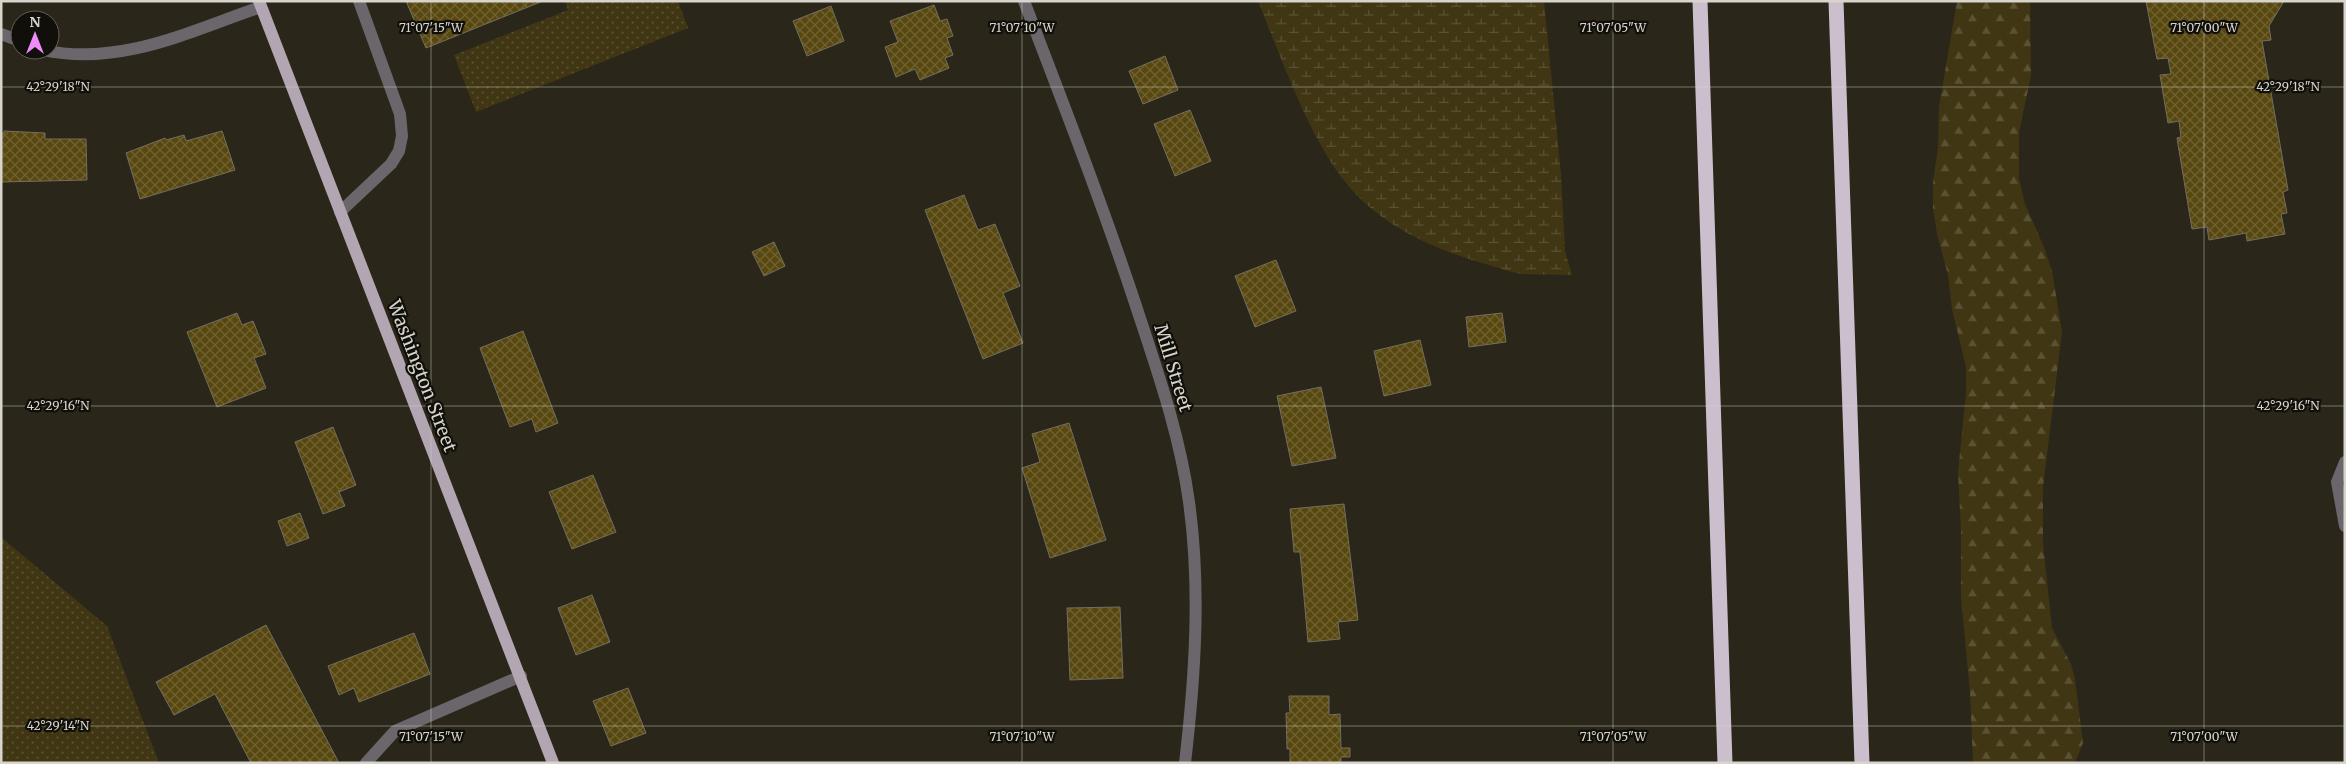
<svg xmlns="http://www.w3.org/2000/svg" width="2346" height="764" viewBox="0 0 2346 764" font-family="Merriweather,serif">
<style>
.forest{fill:url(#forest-firs)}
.wetland{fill:url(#wetland-marsh)}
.park{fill:url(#park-dots)}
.building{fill:url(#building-cross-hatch);stroke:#736e5f}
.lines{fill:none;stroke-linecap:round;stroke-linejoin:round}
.minor{stroke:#6b666c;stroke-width:12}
.major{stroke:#b1a6b2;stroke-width:12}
.highway{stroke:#ccbfcd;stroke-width:15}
.ticks{fill:none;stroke:#d7d4cc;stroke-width:1;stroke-opacity:0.45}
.labels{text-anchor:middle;stroke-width:4.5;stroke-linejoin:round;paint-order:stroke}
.street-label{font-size:18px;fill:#d7d4cc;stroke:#110f0a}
.ticks-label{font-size:12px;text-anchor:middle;fill:#d7d4cc;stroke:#110f0a;stroke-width:4.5;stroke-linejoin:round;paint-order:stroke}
</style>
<defs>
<pattern id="forest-firs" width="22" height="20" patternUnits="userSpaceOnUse" patternTransform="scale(1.25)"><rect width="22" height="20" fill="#403613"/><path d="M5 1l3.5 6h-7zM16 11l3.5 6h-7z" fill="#5b5234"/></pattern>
<pattern id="wetland-marsh" width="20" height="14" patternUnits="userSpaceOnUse" patternTransform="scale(1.25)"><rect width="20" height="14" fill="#403613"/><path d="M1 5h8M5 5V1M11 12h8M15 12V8" fill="none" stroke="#5b5234"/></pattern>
<pattern id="park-dots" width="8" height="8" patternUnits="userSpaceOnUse" patternTransform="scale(1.25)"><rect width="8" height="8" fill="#403613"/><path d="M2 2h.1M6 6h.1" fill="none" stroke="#5b5234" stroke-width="1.8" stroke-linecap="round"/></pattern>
<pattern id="building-cross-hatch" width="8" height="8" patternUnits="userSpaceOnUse" patternTransform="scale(1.25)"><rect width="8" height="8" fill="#584810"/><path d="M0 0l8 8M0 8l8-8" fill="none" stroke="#6f6232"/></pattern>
</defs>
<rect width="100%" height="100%" fill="#2a2619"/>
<path class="forest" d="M1957 1H2030L2031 75 2019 133V178L2025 204 2044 247 2052 271 2062 332 2043 487V544L2052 628 2071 664 2075 679 2083 743 2075 763H1973L1970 693 1961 597V530L1958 472 1966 393V367L1952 309 1948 275 1937 234 1933 208V182L1938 147 1939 107Z"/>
<path class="wetland" d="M1258 1H1544L1561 174 1565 251 1572 275C1555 275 1539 275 1522 274 1512 273 1500 268 1489 265 1435 250 1377 225 1342 178 1306 130 1281 57 1258 1Z"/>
<path class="park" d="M565 1H678L688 28 476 112 454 55 568 10Z
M1 537 107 626 159 763H1Z"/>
<path class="building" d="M406 1H543L426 48Z
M2146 1H2284L2269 26 2271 40 2262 41 2288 190 2283 192 2287 213 2281 214 2285 234 2247 241 2246 233 2209 240 2207 227 2192 229 2177 138 2181 137 2179 121 2168 123 2160 75 2171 74 2168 58 2157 59Z
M934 5 940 21 947 19 953 36 947 38 953 55 945 58 949 68 920 80 915 69 896 77 885 47 898 42 890 21Z
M831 6 844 41 807 56 793 21Z
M1165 56 1178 90 1143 104 1129 71Z
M1190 110 1211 161 1175 176 1154 124Z
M4 131 45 133V139H86L87 180 1 182V134L4 133Z
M222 131 235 170 140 199 126 153 165 138 166 140 184 135 186 141Z
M964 195 978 230 995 224 1020 286 1003 293 1023 343 983 359 925 210Z
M774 242 785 266 764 276 752 252Z
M1276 260 1296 311 1255 327 1235 276Z
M237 313 242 325 253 321 266 354 254 358 266 388 217 407 187 332Z
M1502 313 1506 342 1469 347 1466 317Z
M523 331 558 423 536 432 532 419 510 427 480 348Z
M1420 340 1431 385 1384 396 1374 351Z
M1321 387 1336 458 1292 466 1277 396Z
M1069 423 1106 540 1050 558 1022 468 1040 462 1032 434Z
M333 427 356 485 339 492 345 506 323 514 295 442Z
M593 475 616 532 572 549 549 492Z
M1344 504 1358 620 1338 622 1340 639 1308 642 1300 552H1294L1290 509Z
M300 513 309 538 287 546 278 521Z
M592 595 610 642 576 655 558 608Z
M1120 607 1123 678 1070 680 1067 608Z
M266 625 338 761 335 763H251L215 694 174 715 156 682Z
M414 633 430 674 359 702 354 688 339 695 328 666Z
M628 688 646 733 611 746 593 701Z
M1289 696H1329V715L1340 714 1341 748H1350V757H1341V763H1290V749H1287L1286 713H1290Z"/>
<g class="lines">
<path class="minor" d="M1024 1C1063 103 1102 203 1136 306 1157 370 1180 435 1189 502 1201 588 1195 677 1185 763
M1 34 20 41
M43 50C120 67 190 31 261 7
M340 212 391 164 399 151 402 136 400 114 359 1
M2345 462 2337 482 2345 526
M366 763 395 731 521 676"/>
<path class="major" d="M259 1 553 763"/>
<path class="highway" d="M1700 1 1725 763
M1836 1 1862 763"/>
</g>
<path class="ticks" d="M431 1V763M1022 1V763M1613 1V763M2204 1V763M1 87H2345M1 406H2345M1 726H2345"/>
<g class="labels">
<g class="street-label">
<text transform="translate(1173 368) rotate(73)" y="6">Mill Street</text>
<text transform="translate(422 376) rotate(69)" y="6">Washington Street</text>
</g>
</g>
<g class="ticks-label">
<text x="431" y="32">71°07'15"W</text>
<text x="1022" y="32">71°07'10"W</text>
<text x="1613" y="32">71°07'05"W</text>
<text x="2204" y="32">71°07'00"W</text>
<text x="58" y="91">42°29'18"N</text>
<text x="2288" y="91">42°29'18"N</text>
<text x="58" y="410">42°29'16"N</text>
<text x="2288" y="410">42°29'16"N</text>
<text x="58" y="730">42°29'14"N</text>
<text x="431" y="741">71°07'15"W</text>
<text x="1022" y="741">71°07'10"W</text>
<text x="1613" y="741">71°07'05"W</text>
<text x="2204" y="741">71°07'00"W</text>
</g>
<rect width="2346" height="764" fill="none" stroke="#d7d4cc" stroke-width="5"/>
<g transform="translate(35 35)"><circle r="24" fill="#110f0a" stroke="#605e58"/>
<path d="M0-4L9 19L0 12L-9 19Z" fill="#ee8cf8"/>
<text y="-8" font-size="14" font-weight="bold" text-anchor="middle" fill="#d7d4cc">N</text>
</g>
</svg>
